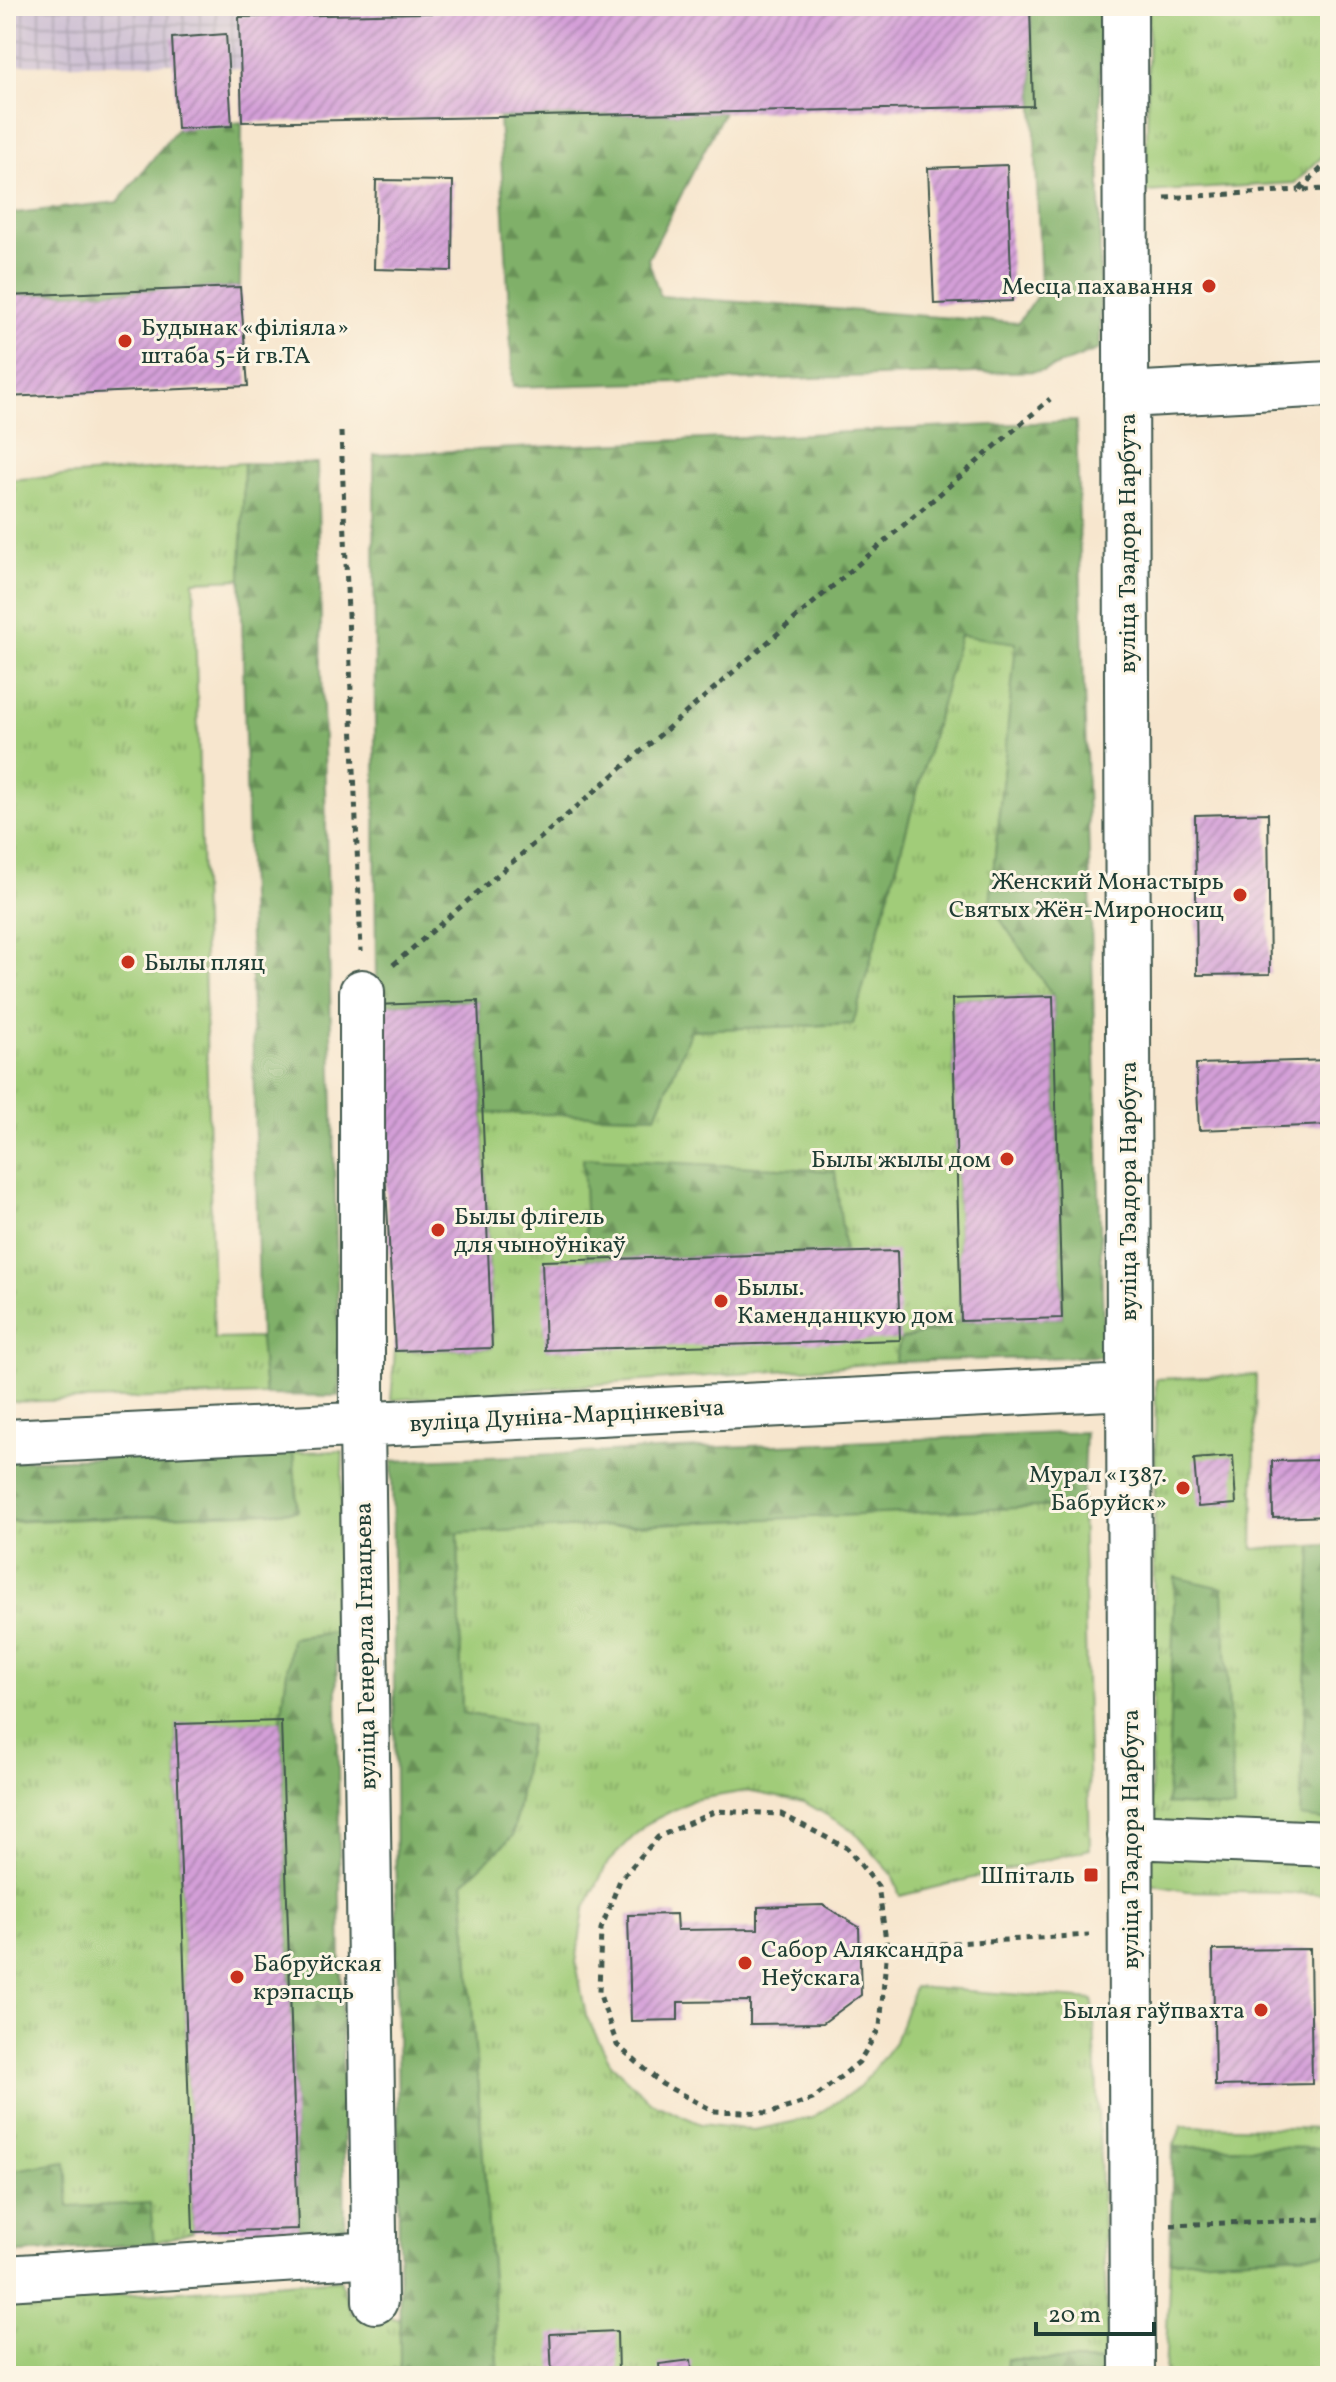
<svg xmlns="http://www.w3.org/2000/svg" width="1336" height="2382" viewBox="0 0 1336 2382" font-family="Vollkorn,serif">
<style>
.industrial{fill:url(#industrial-grid)}
.grass{fill:url(#grass-tufts);stroke:#608456;stroke-width:2}
.forest{fill:url(#forest-firs);stroke:#50764e;stroke-width:2}
.building{fill:url(#building-hatch)}
.lines{fill:none;stroke-linecap:round;stroke-linejoin:round}
.minor-casing{stroke:#3f564b;stroke-width:48}
.path{stroke:#3f564b;stroke-width:5;stroke-dasharray:6 6;stroke-linecap:butt}
.minor{stroke:#fff;stroke-width:44}
.poi-dot{fill:#c8321e;stroke:#fcf5e5;stroke-width:3}
.labels{text-anchor:middle;stroke-width:6;stroke-linejoin:round;paint-order:stroke}
.poi-label{font-size:24px;fill:#1f3d34;stroke:#fcf5e5;text-anchor:end}
.street-label{font-size:24px;fill:#1f3d34;stroke:#fcf5e5}
</style>
<defs>
<pattern id="industrial-grid" width="8" height="8" patternUnits="userSpaceOnUse" patternTransform="scale(2)"><rect width="8" height="8" fill="#ccbed3"/><path d="M0 4h8M4 0v8" fill="none" stroke="#a59cac"/></pattern>
<pattern id="grass-tufts" width="24" height="20" patternUnits="userSpaceOnUse" patternTransform="scale(2)"><rect width="24" height="20" fill="#a1cc79"/><path d="M3 7l-1-3M5 7V3M7 7l1-3M15 17l-1-3M17 17v-4M19 17l1-3" fill="none" stroke="#83a764"/></pattern>
<pattern id="forest-firs" width="22" height="20" patternUnits="userSpaceOnUse" patternTransform="scale(2)"><rect width="22" height="20" fill="#80b069"/><path d="M5 1l3.5 6h-7zM16 11l3.5 6h-7z" fill="#689057"/></pattern>
<pattern id="building-hatch" width="6" height="6" patternUnits="userSpaceOnUse" patternTransform="scale(2)"><rect width="6" height="6" fill="#d49fd8"/><path d="M-1 1l2-2M0 6l6-6M5 7l2-2" fill="none" stroke="#ab83b0"/></pattern>
</defs>
<rect width="100%" height="100%" fill="#fcf5e5"/>
<filter id="ink" filterUnits="userSpaceOnUse"><feTurbulence type="fractalNoise" baseFrequency=".0125" numOctaves="2"/><feDisplacementMap in="SourceGraphic" scale="16" xChannelSelector="R" yChannelSelector="G"/><feConvolveMatrix kernelMatrix="1 2 1 2 8 2 1 2 1" color-interpolation-filters="sRGB"/></filter>
<filter id="wash" filterUnits="userSpaceOnUse"><feTurbulence type="fractalNoise" baseFrequency=".006" numOctaves="4" result="noise"/><feDisplacementMap in="SourceGraphic" scale="32" xChannelSelector="R" yChannelSelector="G"/><feGaussianBlur stdDeviation="1.8" result="paint"/><feColorMatrix in="noise" values="0 0 0 0 0 0 0 0 0 0 0 0 0 0 0 0 0 1.4 0 .05"/><feComposite in="paint" operator="in"/></filter>
<g filter="url(#wash)">
<rect width="100%" height="100%" fill="#f7e6ce"/>
<path class="industrial" d="M6 6H1030L1033 106 241 69 173 63 6 65Z"/>
<path class="grass" d="M1330 6V149L1295 183 1146 192 1149 7Z
M244 463 241 579 194 581 214 1339 260 1338 265 1395 6 1402V480Z
M960 635 1017 642 990 904 1053 996 952 999 961 1321 900 1340 895 1362 391 1400 395 1351 492 1348 483 1113 656 1116 691 1030 853 1024Z
M1256 1375 1253 1549 1330 1545V1894L1186 1891 1150 1884 1156 1379Z
M343 1451 336 1632 291 1638 281 1721 176 1725 193 2232 154 2243 6 2254V1522L297 1511 293 1452Z
M1082 1505 1090 1849 900 1896 892 1874 854 1831 804 1802 746 1791 693 1800 646 1824 608 1862 584 1910 576 1963 586 2016 611 2064 651 2102 701 2124 754 2130 811 2118 860 2087 895 2042 914 1987 1093 2000 1109 2362 1007 2359 1006 2376H499L463 1882 513 1836 531 1725 462 1713 458 1532Z
M1182 2126 1330 2129V2148L1173 2147Z
M1330 2253V2376H1165L1170 2261Z
M340 2279 351 2313 400 2319V2370L357 2376H6V2304Z"/>
<path class="forest" d="M1030 6H1100V349L1043 371 513 387 499 117 724 112 648 259 660 296 1018 323 1041 290Z
M242 122 240 287 6 296V214L118 202 177 129Z
M1076 421 1104 1356 895 1362 900 1340 961 1321 1062 1318 1053 996 990 904 1016 643 960 635 853 1024 691 1030 656 1116 483 1113 478 1001 376 1005 374 455Z
M244 463 317 464 340 1396 265 1395 260 1338 241 579Z
M583 1158 835 1171 845 1253 587 1260Z
M1085 1432 1082 1505 458 1533 462 1713 531 1725 513 1836 463 1883 499 2376H357L400 2369 392 1461Z
M293 1452 298 1511 6 1521V1461Z
M1330 1545V1821L1300 1817 1312 1546Z
M1175 1577 1223 1588 1234 1809 1167 1804Z
M336 1632 345 2230 298 2229 281 1721 291 1638Z
M1173 2147 1330 2148V2253L1170 2261Z
M66 2162 69 2207 150 2203 154 2243 6 2254V2171Z
M1007 2359 1109 2362V2376H1006Z"/>
<g id="blocks">
<path class="building" d="M760 6H1030L1033 106 242 122 239 17Z
M226 34 232 126 177 129 172 38Z
M1007 165 1012 301 934 304 928 168Z
M376 180 453 181 452 271 374 269Z
M240 287 248 386 6 397V296Z
M1268 813 1270 974 1197 975 1195 815Z
M1053 996 1062 1318 961 1321 952 999Z
M478 1001 492 1348 395 1351 376 1005Z
M1330 1060V1125L1199 1130 1196 1064Z
M897 1251 900 1340 545 1350 542 1261Z
M1233 1456 1236 1504 1198 1507 1194 1459Z
M1330 1460V1516L1273 1518 1272 1461Z
M281 1721 298 2229 193 2232 176 1724Z
M823 1905 859 1927 861 1995 823 2023 750 2024V2001L678 2002V2020L631 2021 628 1915 676 1914 677 1930 758 1929V1907Z
M1310 1949 1312 2084 1215 2086 1213 1950Z
M617 2331 618 2376H552L550 2334Z
M691 2360 693 2376H660L659 2364Z"/>
</g>
</g>
<g filter="url(#ink)">
<use href="#blocks" fill-opacity="0" stroke="#3f564b" stroke-width="2"/>
<g class="lines">
<defs>
<path id="minor" d="M1125 6 1132 2376
M1126 395 1330 384
M362 992V1425L375 2301
M6 1442 1129 1387
M1130 1836 1330 1844
M6 2278 374 2254"/>
</defs>
<use href="#minor" class="minor-casing"/>
<path class="path" d="M1330 160 1299 190 1330 189
M1165 198 1299 190
M341 432 361 951
M393 965 1050 399
M887 1947 880 2027 859 2062 813 2099 771 2113 714 2111 662 2084 617 2045 599 1992 601 1929 620 1880 658 1837 716 1811 781 1814 847 1848 878 1886 887 1947 1089 1935
M1171 2225 1330 2219"/>
<use href="#minor" class="minor"/>
</g>
</g>
<g class="poi-dot">
<circle cx="1209" cy="286" r="8"/>
<circle cx="125" cy="341" r="8"/>
<circle cx="1240" cy="895" r="8"/>
<circle cx="128" cy="962" r="8"/>
<circle cx="1007" cy="1159" r="8"/>
<circle cx="438" cy="1230" r="8"/>
<circle cx="721" cy="1301" r="8"/>
<circle cx="1183" cy="1488" r="8"/>
<rect x="1083" y="1867" width="16" height="16" rx="4"/>
<circle cx="745" cy="1963" r="8"/>
<circle cx="237" cy="1977" r="8"/>
<circle cx="1261" cy="2010" r="8"/>
</g>
<g class="labels">
<g class="poi-label">
<text x="1193" y="294">Месца пахавання</text>
<text x="141" y="335" text-anchor="start">Будынак «філіяла»<tspan x="141" dy="28">штаба 5-й гв.ТА</tspan></text>
<text x="1224" y="889">Женский Монастырь<tspan x="1224" dy="28">Святых Жён-Мироносиц</tspan></text>
<text x="144" y="970" text-anchor="start">Былы пляц</text>
<text x="991" y="1167">Былы жылы дом</text>
<text x="454" y="1224" text-anchor="start">Былы флігель<tspan x="454" dy="28">для чыноўнікаў</tspan></text>
<text x="737" y="1295" text-anchor="start">Былы.<tspan x="737" dy="28">Каменданцкую дом</tspan></text>
<text x="1167" y="1482">Мурал «1387.<tspan x="1167" dy="28">Бабруйск»</tspan></text>
<text x="1075" y="1883">Шпіталь</text>
<text x="761" y="1957" text-anchor="start">Сабор Аляксандра<tspan x="761" dy="28">Неўскага</tspan></text>
<text x="253" y="1971" text-anchor="start">Бабруйская<tspan x="253" dy="28">крэпасць</tspan></text>
<text x="1245" y="2018">Былая гаўпвахта</text>
</g>
<g class="street-label">
<text transform="translate(1127 543) rotate(-90)" y="8">вуліца Тэадора Нарбута</text>
<text transform="translate(1128 1191) rotate(-90)" y="8">вуліца Тэадора Нарбута</text>
<text transform="translate(567 1415) rotate(-3)" y="8">вуліца Дуніна-Марцінкевіча</text>
<text transform="translate(365 1646) rotate(-91)" y="8">вуліца Генерала Ігнацьева</text>
<text transform="translate(1130 1839) rotate(-90)" y="8">вуліца Тэадора Нарбута</text>
</g>
</g>
<rect width="1336" height="2382" fill="none" stroke="#fcf5e5" stroke-width="32"/>
<path d="M1036 2322v12h118v-12" fill="none" stroke="#1f3d34" stroke-width="4"/>
<text x="1048" y="2322" font-size="24" fill="#1f3d34" stroke="#fcf5e5" stroke-width="6" paint-order="stroke">20 m</text>
</svg>
